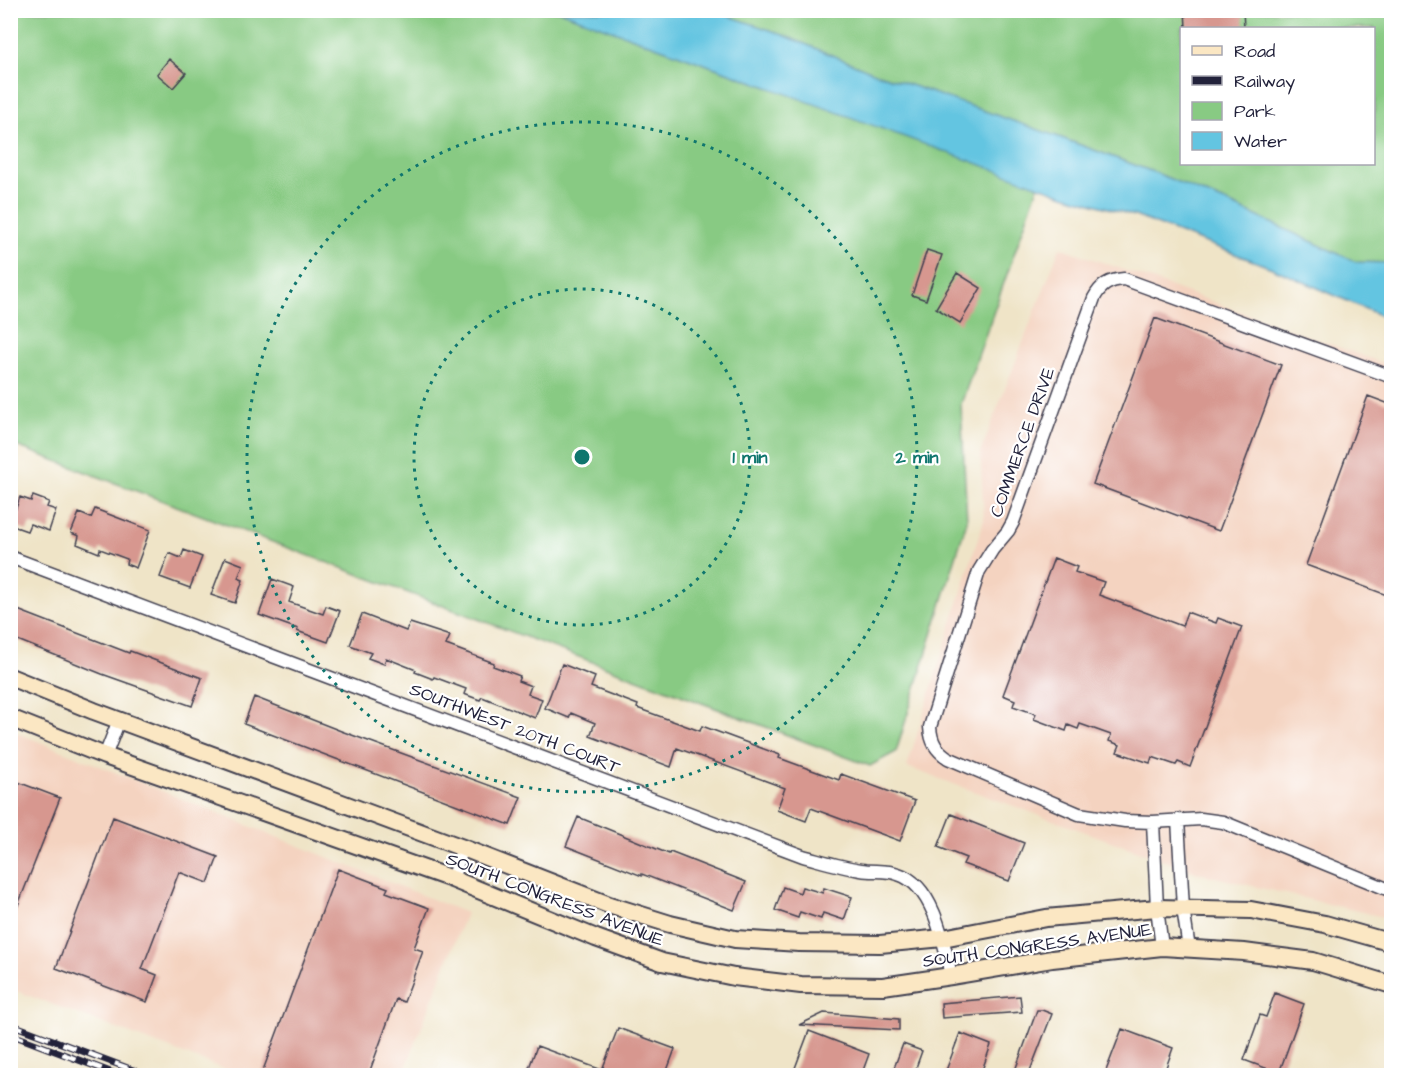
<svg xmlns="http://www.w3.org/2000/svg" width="1402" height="1086" viewBox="0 0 1402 1086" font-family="'Architects Daughter',sans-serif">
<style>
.built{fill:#f4d3c0}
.green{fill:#88ca83;stroke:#55765f;stroke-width:1.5;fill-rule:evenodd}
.water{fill:#63c5e1;stroke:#42748e;stroke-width:1.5}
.building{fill:#d7978f}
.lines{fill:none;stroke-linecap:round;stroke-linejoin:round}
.minor-casing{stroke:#413f50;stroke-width:15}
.secondary-casing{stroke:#413f50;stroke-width:20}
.minor{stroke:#fff;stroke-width:12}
.secondary{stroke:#fbe7c3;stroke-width:16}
.rail-casing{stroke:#22223b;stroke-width:7}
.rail{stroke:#fff;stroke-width:4.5;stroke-dasharray:14;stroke-linecap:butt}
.ring{fill:none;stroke:#0f766e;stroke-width:3;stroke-dasharray:3 6}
.labels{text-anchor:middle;stroke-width:4.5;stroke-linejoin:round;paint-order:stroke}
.street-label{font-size:18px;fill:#22223b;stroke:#fff}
.centre{fill:#0f766e;stroke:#fff;stroke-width:3}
.ring-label{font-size:18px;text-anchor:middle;font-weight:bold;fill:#0f766e;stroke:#fff;stroke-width:4.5;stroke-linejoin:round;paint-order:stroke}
</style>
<rect width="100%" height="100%" fill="#fff"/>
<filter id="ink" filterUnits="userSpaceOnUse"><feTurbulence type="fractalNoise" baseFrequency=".0167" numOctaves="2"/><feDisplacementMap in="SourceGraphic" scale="12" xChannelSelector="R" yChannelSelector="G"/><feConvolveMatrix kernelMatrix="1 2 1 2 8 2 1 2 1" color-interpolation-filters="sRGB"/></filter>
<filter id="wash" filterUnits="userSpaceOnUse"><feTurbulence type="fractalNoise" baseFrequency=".008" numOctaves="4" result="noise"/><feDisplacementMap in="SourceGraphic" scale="24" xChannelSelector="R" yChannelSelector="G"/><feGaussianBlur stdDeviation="1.35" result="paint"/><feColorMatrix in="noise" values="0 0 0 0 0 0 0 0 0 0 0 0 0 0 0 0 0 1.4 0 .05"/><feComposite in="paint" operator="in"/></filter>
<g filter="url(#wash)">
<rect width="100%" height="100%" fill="#efe4c7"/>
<path class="built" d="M1060 247 1391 366V919L1198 873 907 767 984 519 980 453Z
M10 730 466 913 403 1075H240L11 989Z"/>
<path class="green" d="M10 11H1391V263L1356 262 1230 204 1156 173 1056 136 961 404 967 521 896 752 870 766 11 444ZM1182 28H1374V164H1182Z"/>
<path class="water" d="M559 11H714L776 32 873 72 1056 136 1156 173 1230 204 1356 262 1391 263V320L1272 268 1135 216 1064 195Z"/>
<g id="blocks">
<path class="building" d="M1185 10H1243L1244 28H1186Z
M169 59 186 73 173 88 157 74Z
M927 250 942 255 926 300 912 295Z
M957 273 981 288 960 323 936 308Z
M1155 318 1281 365 1219 531 1093 484Z
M1368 396 1392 405V597L1306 565Z
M33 496 49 502 47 507 56 510 49 531 30 524 27 531 10 525 20 497 31 501Z
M95 509 150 530 136 568 126 564 127 559 100 549 99 553 77 544 79 536 71 533 79 513 91 518Z
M184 550 202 557 190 588 160 577 169 553 181 558Z
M225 558 243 565 238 578 243 580 235 603 211 595Z
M1054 558 1077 567 1075 572 1104 582 1099 595 1182 626 1187 612 1216 623 1218 618 1242 627 1190 767 1178 762 1176 765 1152 757 1150 763 1117 752 1120 745 1109 741 1111 735 1080 724 1078 729 1068 725 1066 731 1034 719 1036 714 1013 706 1015 700 1003 695Z
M272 579 294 587 289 602 323 614 326 606 340 611 328 642 297 631 298 629 259 615Z
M10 607 129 653 130 651 202 678 192 706 102 674 10 637Z
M362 614 406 631 410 623 450 636 446 645 494 663 493 666 520 676 518 681 531 686 528 694 542 699 535 718 482 697 480 700 464 694 466 689 434 677 433 679 415 672 416 670 386 658 384 664 368 658 371 653 350 645Z
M562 664 595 677 591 687 638 705 637 708 700 731 702 726 780 755 779 758 839 780 841 774 915 801 900 841 811 808 806 821 777 810 785 788 677 748 671 767 590 736 595 723 571 713 569 718 545 708Z
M254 697 341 731 521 797 510 825 244 724Z
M10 779 60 798 11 923H10Z
M951 814 1024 843 1009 881 963 864 966 858 938 847Z
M113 817 218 857 208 883 179 872 142 969 157 975 147 1002 56 968Z
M578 817 669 854 670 852 746 882 734 910 642 874V876L566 846Z
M338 869 388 888 386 892 429 908 414 948 423 951 404 1002 396 999 368 1076H269L262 1073Z
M783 887 800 893 802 887 823 893 824 888 852 897 844 920 823 913 821 919 800 912 798 918 775 910Z
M1275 993 1304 1004 1279 1073 1244 1060 1260 1015 1266 1017Z
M1020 996 1022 1012 942 1018 941 1003Z
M1037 1010H1042L1052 1014 1028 1076H1013Z
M824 1013 899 1019V1030L799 1025Z
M618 1028 675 1049 665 1076H526L537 1046 602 1070Z
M1122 1029 1173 1048 1163 1076H1104Z
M809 1031 869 1054 861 1076H827L809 1069 807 1076H792Z
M960 1033 991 1045 980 1076H944Z
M903 1044 922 1051 913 1076H891Z"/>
</g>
</g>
<g filter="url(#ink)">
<use href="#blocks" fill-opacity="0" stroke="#413f50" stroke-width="1.5"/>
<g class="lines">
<defs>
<path id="minor" d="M1392 377 1124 279C1109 280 1101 285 1094 298L1013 522 1008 531 992 550 979 571 930 727C931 742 936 750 948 758L1079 814 1125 821 1153 822 1201 819 1223 822 1392 891
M10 557 803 856C822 861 841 867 861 870 873 872 886 870 898 874 934 885 944 944 951 976
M105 756 119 720
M1178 820 1183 908 1189 949
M1153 822 1157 908 1162 947
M452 879 463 848"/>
<path id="secondary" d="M10 677 94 711 463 848 609 905 670 924 735 939 799 943 880 944 943 938 1046 918 1157 908 1251 910 1325 924 1392 943
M10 718 105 756 452 879 596 938 662 962 734 977 801 985 883 986 951 976 1052 959 1162 947 1244 952 1313 961 1392 985"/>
</defs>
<use href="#minor" class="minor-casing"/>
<use href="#secondary" class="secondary-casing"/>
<use href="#minor" class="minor"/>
<use href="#secondary" class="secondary"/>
<defs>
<path id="rail" d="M10 1024 149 1076
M10 1034 121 1076"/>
</defs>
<use href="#rail" class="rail-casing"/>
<use href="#rail" class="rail"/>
</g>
</g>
<g class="ring">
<circle cx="582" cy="457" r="168"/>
<circle cx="582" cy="457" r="335"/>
</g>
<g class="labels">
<g class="street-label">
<text transform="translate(1022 442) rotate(-70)" y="6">COMMERCE DRIVE</text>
<text transform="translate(515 728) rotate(21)" y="6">SOUTHWEST 20TH COURT</text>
<text transform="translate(555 899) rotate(21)" y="6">SOUTH CONGRESS AVENUE</text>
<text transform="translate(1037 945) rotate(-8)" y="6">SOUTH CONGRESS AVENUE</text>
</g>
</g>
<circle cx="582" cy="457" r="9" class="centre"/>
<g class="ring-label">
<text x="750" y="463">1 min</text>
<text x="917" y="463">2 min</text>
</g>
<rect width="1402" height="1086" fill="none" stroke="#fff" stroke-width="36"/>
<rect x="1180" y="27" width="195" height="138" fill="#ffffff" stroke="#a7a7b1" stroke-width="1.5"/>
<rect x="1192" y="46" width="30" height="9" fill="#fbe7c3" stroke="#a7a7b1" stroke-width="1.5"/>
<text x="1234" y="57" font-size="18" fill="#22223b">Road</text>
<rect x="1192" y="76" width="30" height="9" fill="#22223b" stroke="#a7a7b1" stroke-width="1.5"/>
<text x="1234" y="87" font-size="18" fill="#22223b">Railway</text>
<rect x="1192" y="102" width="30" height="18" fill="#88ca83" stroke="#a7a7b1" stroke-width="1.5"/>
<text x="1234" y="117" font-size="18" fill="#22223b">Park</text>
<rect x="1192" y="132" width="30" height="18" fill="#63c5e1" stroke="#a7a7b1" stroke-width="1.5"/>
<text x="1234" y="147" font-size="18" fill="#22223b">Water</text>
</svg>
